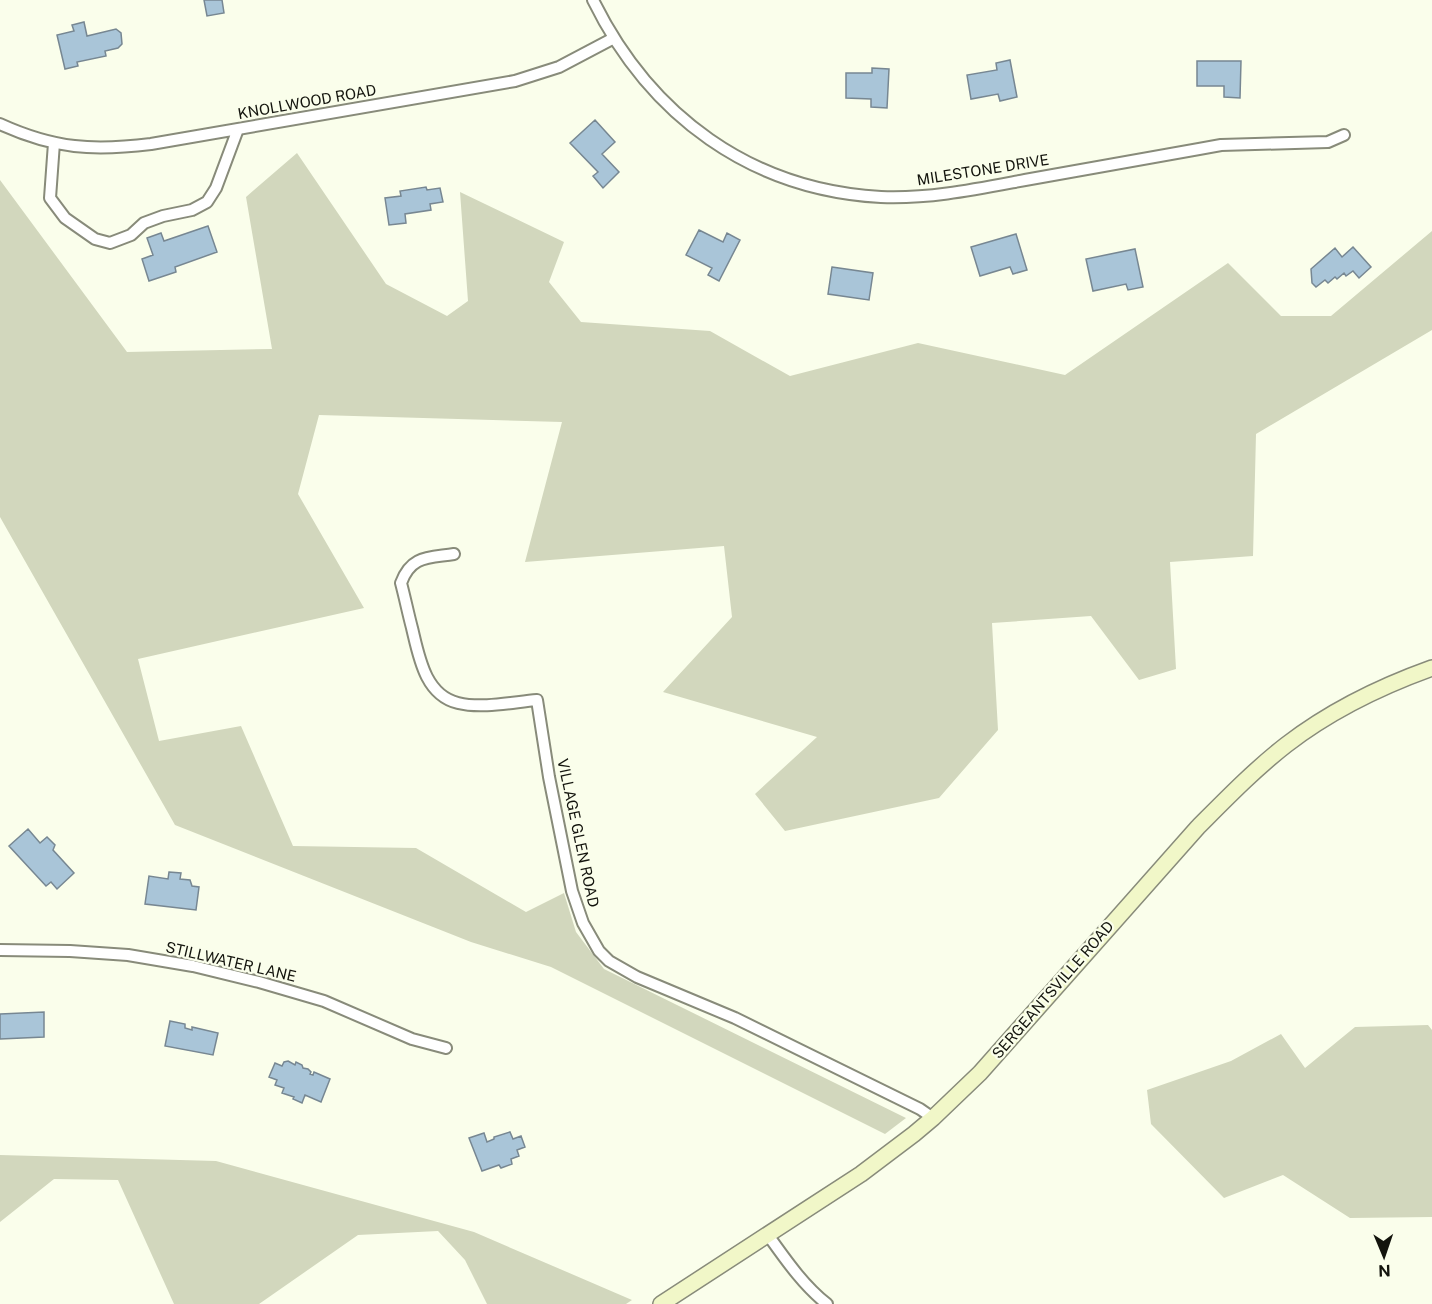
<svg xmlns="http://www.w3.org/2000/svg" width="1432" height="1304" viewBox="0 0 1432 1304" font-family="'Public Sans',sans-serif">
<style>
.green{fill:#d2d7bd}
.building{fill:#a9c5d8;stroke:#778792;stroke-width:1.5}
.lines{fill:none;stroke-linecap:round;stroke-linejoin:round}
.street-casing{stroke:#888b7a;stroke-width:14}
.secondary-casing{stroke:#888b7a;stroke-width:18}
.street{stroke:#fff;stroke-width:10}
.secondary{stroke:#f1f7c8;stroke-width:15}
.labels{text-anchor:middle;stroke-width:4.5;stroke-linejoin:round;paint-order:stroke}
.street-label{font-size:15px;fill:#13140d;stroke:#fafeeb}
</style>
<rect width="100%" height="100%" fill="#fafeeb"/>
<path class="green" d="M297 153 386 284 447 316 468 301 460 192 564 242 549 282 581 322 710 331 790 376 918 343 1065 375 1228 263 1281 316H1331L1432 231V330L1256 434 1253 556 1170 562 1176 669 1139 680 1091 616 992 623 998 730 939 798 785 831 755 794 817 737 663 692 732 617 724 546 525 562 562 422 319 415 298 494 364 608 138 659 159 741 241 726 293 846 416 848 526 912 564 893 576 932 604 969 906 1118 885 1134 551 967 471 942 175 825 0 517V180L127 352 272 349 246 197Z
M1428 1025 1432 1030V1217L1350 1218 1283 1175 1224 1198 1151 1124 1147 1090 1231 1061 1281 1034 1305 1068 1355 1027Z
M0 1155 216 1161 474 1232 632 1300 626 1304H487L465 1260 438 1231 358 1235 259 1304H174L118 1180 54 1179 0 1222Z"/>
<path class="building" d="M204 0H222L224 13 207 16Z
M84 22 87 36 116 29 121 33 122 44 118 48 105 51 106 56 77 62 78 66 65 69 57 35 74 31 72 25Z
M1010 60 1017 97 1000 101 998 94 971 99 967 75 997 70 996 63Z
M1197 61H1241L1240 98 1224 97V86H1197Z
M872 68 889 69 887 108 871 107V99L846 98V73H872Z
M595 120 615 142 602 154 619 172 603 188 593 176 598 172 570 143Z
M426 187 427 190 440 188 443 202 430 204 431 210 405 214 406 223 389 225 385 198 401 196 400 191Z
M208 226 217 252 175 267 176 272 149 281 142 259 153 255 147 238 161 233 164 241Z
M699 230 723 242 727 233 740 240 719 281 708 275 712 268 686 255Z
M1016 234 1027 270 1013 274 1010 267 980 276 971 247Z
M1353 247 1371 267 1359 278 1353 271 1346 276 1344 273 1337 279 1335 277 1328 283 1325 280 1316 287 1312 283 1311 269 1335 248 1342 257Z
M1135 249 1143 287 1128 290 1126 284 1093 291 1086 259Z
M832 267 873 273 869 300 828 294Z
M28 829 40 843 47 837 55 845 53 850 74 873 57 889 51 882 46 886 9 846Z
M169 872 181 873 180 879 190 880 192 886 199 887 196 910 145 904 149 876 168 879Z
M44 1012V1037L0 1039V1014Z
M170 1021 185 1024V1028L192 1030V1027L218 1033 213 1055 165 1046Z
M288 1061 295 1065 296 1062 302 1065 303 1068 308 1069 311 1072 310 1074 313 1075 314 1072 330 1079 321 1102 305 1095 302 1103 293 1099 294 1097 282 1093 284 1088 275 1085 277 1080 269 1077 275 1063 282 1066 284 1062Z
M510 1132 513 1139 521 1136 525 1147 517 1150 519 1156 511 1159 512 1164 501 1168 499 1165 482 1171 469 1138 484 1133 487 1142 494 1139V1137Z"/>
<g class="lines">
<defs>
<path id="street" d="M593 0C650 116 751 190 881 197 930 199 977 189 1025 180 1083 170 1141 159 1199 149L1221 145 1328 142 1344 135
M0 124C55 149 93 151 151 144L515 81 559 67 614 38
M54 143 50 198 65 218 95 239 110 243 131 235 144 223 163 216 192 210 207 202 216 188 238 129
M454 554C429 558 411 555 401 583 405 598 408 613 412 628 419 657 425 695 458 703 482 709 513 702 537 700L549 777 572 891 583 923 599 951 609 961 637 977 735 1018 920 1109 933 1118
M0 950 70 951 128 955 193 966 259 982 324 1001 412 1039 446 1048
M768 1235C786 1260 803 1285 827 1304"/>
<path id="secondary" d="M661 1304 861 1174 914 1134 933 1118 980 1073 1198 827C1226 799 1254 770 1286 745 1330 711 1379 687 1432 668"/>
</defs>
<use href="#street" class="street-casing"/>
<use href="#secondary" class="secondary-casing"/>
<use href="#street" class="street"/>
<use href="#secondary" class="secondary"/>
</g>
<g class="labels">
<g class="street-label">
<text transform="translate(307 102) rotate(-10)" y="5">KNOLLWOOD ROAD</text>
<text transform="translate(983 170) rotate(-9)" y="5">MILESTONE DRIVE</text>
<text transform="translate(578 833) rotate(78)" y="5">VILLAGE GLEN ROAD</text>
<text transform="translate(231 962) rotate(13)" y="5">STILLWATER LANE</text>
<text transform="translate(1053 990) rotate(-49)" y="5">SERGEANTSVILLE ROAD</text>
</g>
</g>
<g transform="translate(1384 1256) rotate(178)" stroke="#fafeeb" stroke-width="4.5" paint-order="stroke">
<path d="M0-4.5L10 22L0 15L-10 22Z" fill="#13140d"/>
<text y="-9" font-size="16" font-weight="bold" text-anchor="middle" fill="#13140d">N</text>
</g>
</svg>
